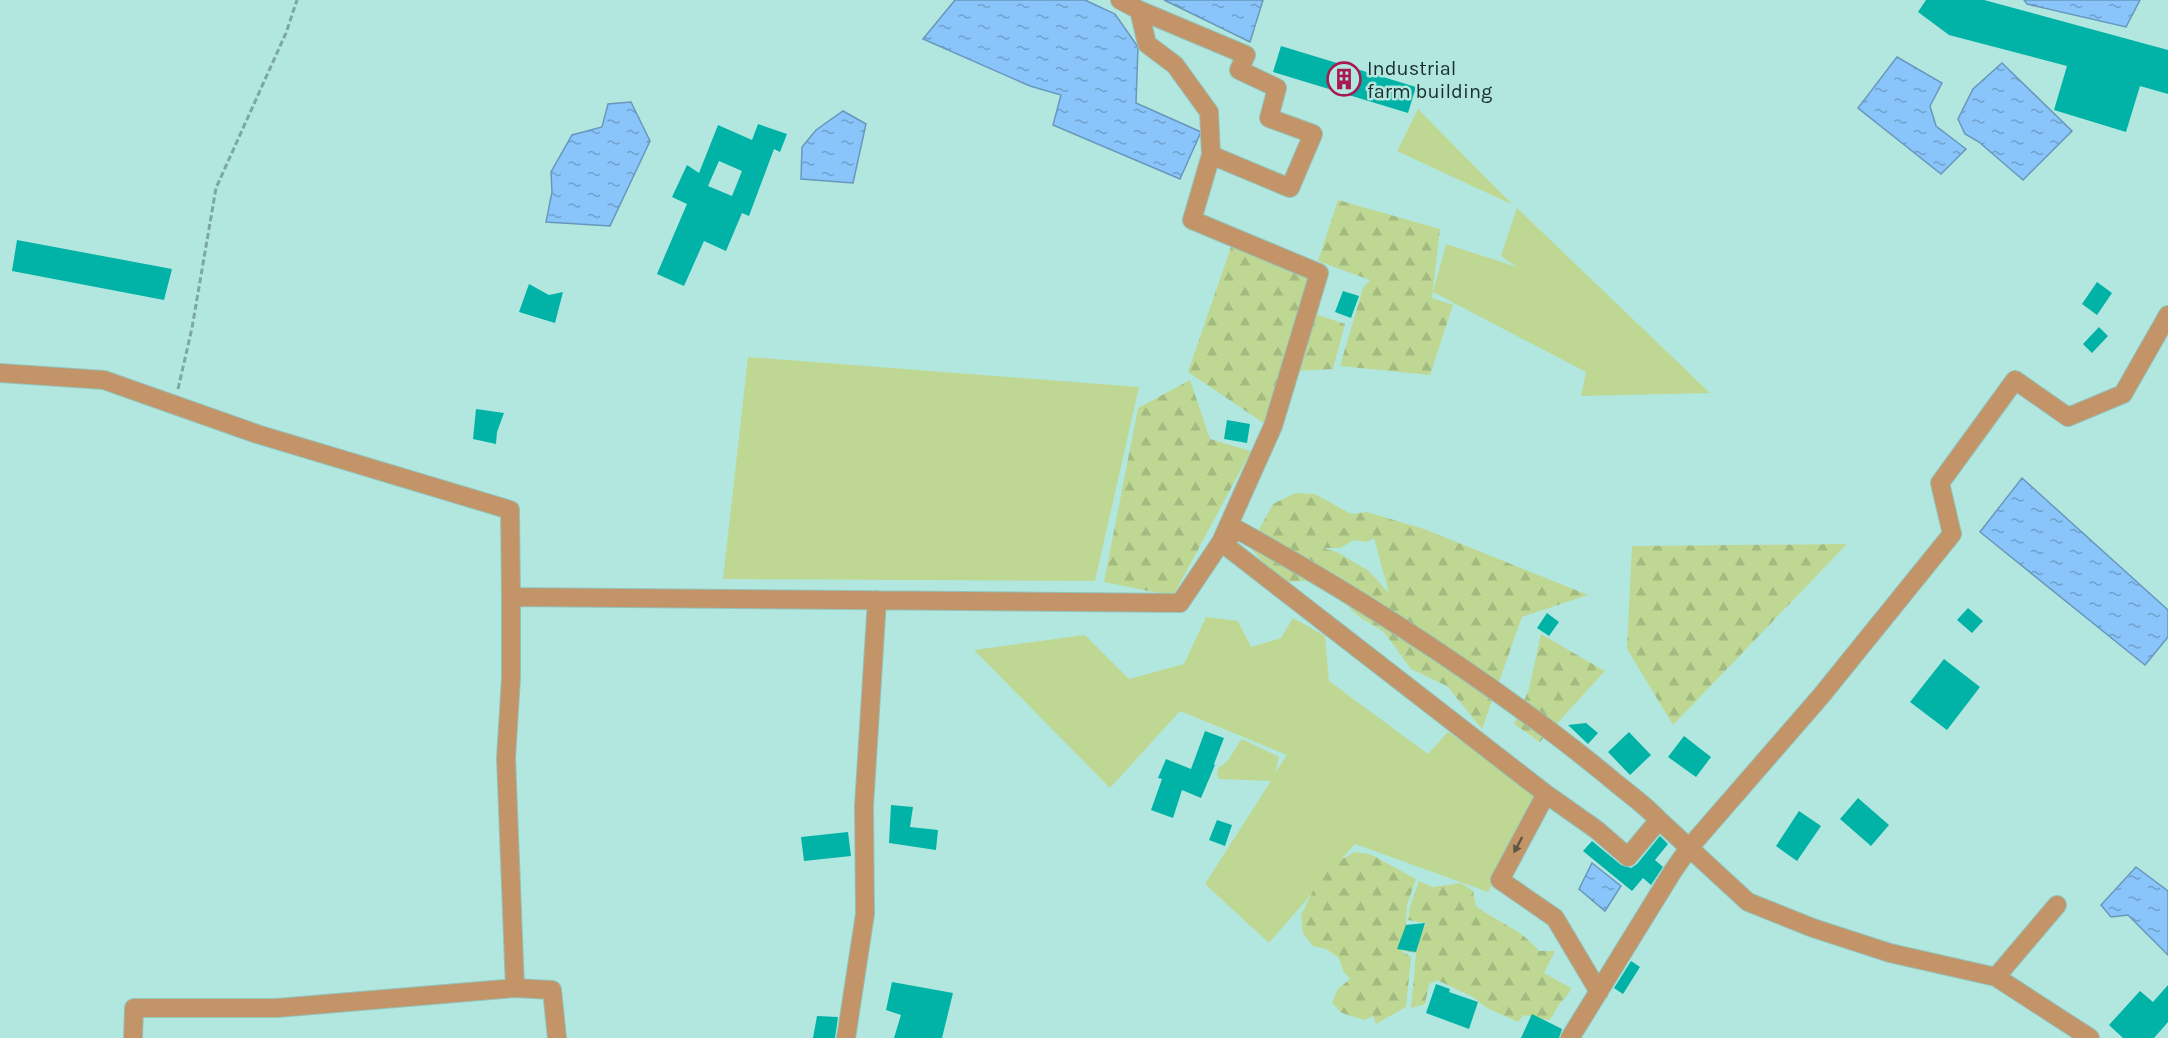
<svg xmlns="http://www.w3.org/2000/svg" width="2168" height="1038" viewBox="0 0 2168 1038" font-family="Karla,sans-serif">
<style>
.grass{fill:#bed894}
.forest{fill:url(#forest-firs);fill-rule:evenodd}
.water{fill:url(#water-ripples);stroke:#6798bc;stroke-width:1.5}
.building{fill:#00b3a6;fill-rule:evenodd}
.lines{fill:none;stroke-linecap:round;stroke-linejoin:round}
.street-casing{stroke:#93c2bb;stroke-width:20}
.path{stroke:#7da7a1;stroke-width:3;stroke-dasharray:6 3;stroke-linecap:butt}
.street{stroke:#c29467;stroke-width:18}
.oneway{fill:#5d5744}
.labels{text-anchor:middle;stroke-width:5;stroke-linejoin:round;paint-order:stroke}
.poi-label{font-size:20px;fill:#192e2c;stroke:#b2e7df;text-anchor:start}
</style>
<defs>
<pattern id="forest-firs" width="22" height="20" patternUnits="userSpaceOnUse" patternTransform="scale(1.5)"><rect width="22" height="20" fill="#bed894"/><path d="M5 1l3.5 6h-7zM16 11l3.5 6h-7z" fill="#a3ba80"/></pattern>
<pattern id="water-ripples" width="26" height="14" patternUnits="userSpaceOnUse" patternTransform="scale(1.5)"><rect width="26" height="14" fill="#89c5fa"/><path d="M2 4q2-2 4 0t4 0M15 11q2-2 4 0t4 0" fill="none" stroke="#6fa0cb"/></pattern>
</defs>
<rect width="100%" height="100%" fill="#b2e7df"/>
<path class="grass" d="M1418 109 1511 203V204L1397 151Z
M1517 208 1710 393 1581 396 1586 372 1433 292 1446 244 1517 267 1501 256Z
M748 357 1139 387 1095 581 723 579Z
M1206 617 1238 621 1251 647 1281 638 1293 618 1325 636 1329 681 1428 754 1448 732 1546 794 1488 892 1355 844 1269 943 1205 884 1271 781 1219 779 1217 775 1218 768C1232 760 1232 751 1242 739L1279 757 1275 773 1287 755 1180 711 1110 788 974 650 1085 635 1129 679 1184 664Z"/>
<path class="forest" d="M1338 200 1440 229 1432 298 1453 305 1430 375 1340 366 1363 288 1370 280 1318 261Z
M1233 241 1314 273 1268 426 1188 372Z
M1315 314 1345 324 1333 369 1297 371Z
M1190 380 1210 439 1251 451 1173 596 1104 582 1138 408Z
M1295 493 1315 494 1351 514 1367 512 1424 529 1588 595 1522 617 1482 729 1447 686 1411 669 1384 632 1358 616 1330 589 1314 580 1285 582 1266 566 1248 545 1255 537 1273 504ZM1374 538 1389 593 1369 571 1337 552 1323 548H1340L1354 540 1367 542Z
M1847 544 1673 725 1627 649 1632 546Z
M1541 634 1605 671 1540 742 1514 724 1529 689Z
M1354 852 1370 854 1416 879 1407 905 1406 925 1427 926 1425 923 1408 920 1410 906 1419 881 1433 887 1461 883 1473 891 1476 906C1498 923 1520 928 1539 951H1555L1544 973 1571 988C1568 997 1563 999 1558 1006 1554 1011 1554 1016 1549 1020L1524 1015 1518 1022 1487 1008 1473 997 1437 980 1429 984 1425 1004 1411 1008 1416 953 1400 950 1411 957 1406 1007 1376 1024 1373 1016 1364 1020 1342 1013 1332 1003 1337 990 1350 979 1343 971 1339 958 1326 949 1313 946 1303 934 1301 915 1319 879 1336 863Z"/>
<path class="water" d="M955 0H1085L1115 14 1138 47 1136 103 1201 132 1180 179 1053 125 1061 95 1030 86 923 39Z
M1164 0H1263L1250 42Z
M2024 0H2140L2126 27 2027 4Z
M1897 57 1942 83 1930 106 1936 126 1966 149 1941 174 1858 108Z
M2002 63 2072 131 2023 180 1979 142 1965 134 1958 119 1973 89Z
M631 102 650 141 610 226 546 222 552 192 551 172 572 135 602 127 608 104Z
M843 111 866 124 853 183 801 179 802 147 816 130Z
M2022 478 2168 610V637L2145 665 1980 532Z
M1592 863 1621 886 1605 911 1579 889Z
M2136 867 2168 891V955L2128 915 2111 917 2101 905Z"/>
<path class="building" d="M1926 0H1984L2168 50V94L2140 86 2126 132 2054 110 2067 66 1949 35 1918 12Z
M1281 46 1416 87 1408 113 1273 72Z
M758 124 787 134 780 152 774 149 749 216 742 213 726 251 704 241 684 286 657 274 687 204 672 197 687 165 699 173 718 125 752 140ZM719 161 742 171 732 196 708 186Z
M17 240 172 269 164 300 12 271Z
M2097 282 2112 293 2097 315 2082 304Z
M529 284 549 295 563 292 555 323 519 312Z
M1343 291 1359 296 1351 318 1335 312Z
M2099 327 2108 336 2092 353 2083 344Z
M476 409 504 413 497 432 496 444 473 439Z
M1227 420 1250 424 1247 443 1224 439Z
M1968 608 1983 621 1972 633 1957 620Z
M1547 613 1559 622 1549 636 1537 628Z
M1944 659 1980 687 1947 730 1910 702Z
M1586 723 1598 733 1588 744 1568 725Z
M1205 731 1224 738 1214 764 1215 765 1201 798 1182 790 1173 818 1151 810 1162 779 1158 778 1166 759 1191 769Z
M1629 732 1651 755 1630 775 1608 752Z
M1684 736 1711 757 1696 777 1668 757Z
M1858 798 1889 825 1871 846 1840 819Z
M891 805 913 807 910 827 938 830 936 850 889 843Z
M1799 811 1821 826 1797 861 1776 846Z
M1217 820 1232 825 1225 846 1209 840Z
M848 832 851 856 804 861 801 837Z
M1660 836 1668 844 1655 860 1663 867 1651 885 1643 878 1632 891 1583 851 1592 841 1621 865 1631 868 1637 864Z
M1425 923 1416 952 1397 949 1406 925Z
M1631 961 1640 967 1623 994 1614 988Z
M892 982 953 993 942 1038H894L901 1015 886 1010Z
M1436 984 1450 989 1449 992 1478 1002 1469 1029 1426 1013Z
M2168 985V1022L2154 1038H2123L2109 1025 2140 991 2153 1002Z
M1532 1014 1562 1029 1559 1038H1521Z
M817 1016 838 1017 835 1038H813Z"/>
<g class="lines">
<defs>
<path id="street" d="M1120 0 1139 10 1246 55 1239 70 1277 88 1269 118 1313 134 1290 188 1211 155 1192 220 1319 273 1273 426 1221 542
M1139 10 1147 44 1175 65 1209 112 1211 155
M0 373 104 380 257 434 510 510 511 597 1180 603 1221 542 1546 794 1597 830 1628 857 1659 820 1748 902 1813 928 1890 953 1996 977 2057 905
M1221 542 1238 530C1347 590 1453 658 1553 733 1575 750 1596 766 1617 784 1632 796 1646 806 1659 820
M1546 794 1500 880 1555 918 1599 992
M1996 977 2090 1038
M515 988 552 990 557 1038
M133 1038 134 1008H277L515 988 506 758 511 678V597
M846 1038 865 914 864 806 877 600
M1570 1038 1673 871 1689 848 1821 696 1952 534 1940 483 2015 380 2068 417 2123 394 2168 315"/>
</defs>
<use href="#street" class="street-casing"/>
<path class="path" d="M178 389 192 328 216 188 286 33 297 0"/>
<use href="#street" class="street"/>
</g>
<defs><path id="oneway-solid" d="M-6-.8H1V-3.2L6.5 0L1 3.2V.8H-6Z" transform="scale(1.5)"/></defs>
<use class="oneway" href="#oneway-solid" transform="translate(1518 845) rotate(118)"/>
<defs>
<symbol id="building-ring" viewBox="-11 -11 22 22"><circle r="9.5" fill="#b2e7df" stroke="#aa1850" stroke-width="1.5"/><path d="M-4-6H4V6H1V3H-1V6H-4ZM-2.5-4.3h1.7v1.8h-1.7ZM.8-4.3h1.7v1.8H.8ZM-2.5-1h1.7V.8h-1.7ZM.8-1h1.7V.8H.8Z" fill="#aa1850"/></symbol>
</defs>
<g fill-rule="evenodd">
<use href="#building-ring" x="1325" y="60" width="38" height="38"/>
</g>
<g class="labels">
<g class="poi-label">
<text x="1367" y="75">Industrial<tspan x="1367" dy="23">farm building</tspan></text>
</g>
</g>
</svg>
